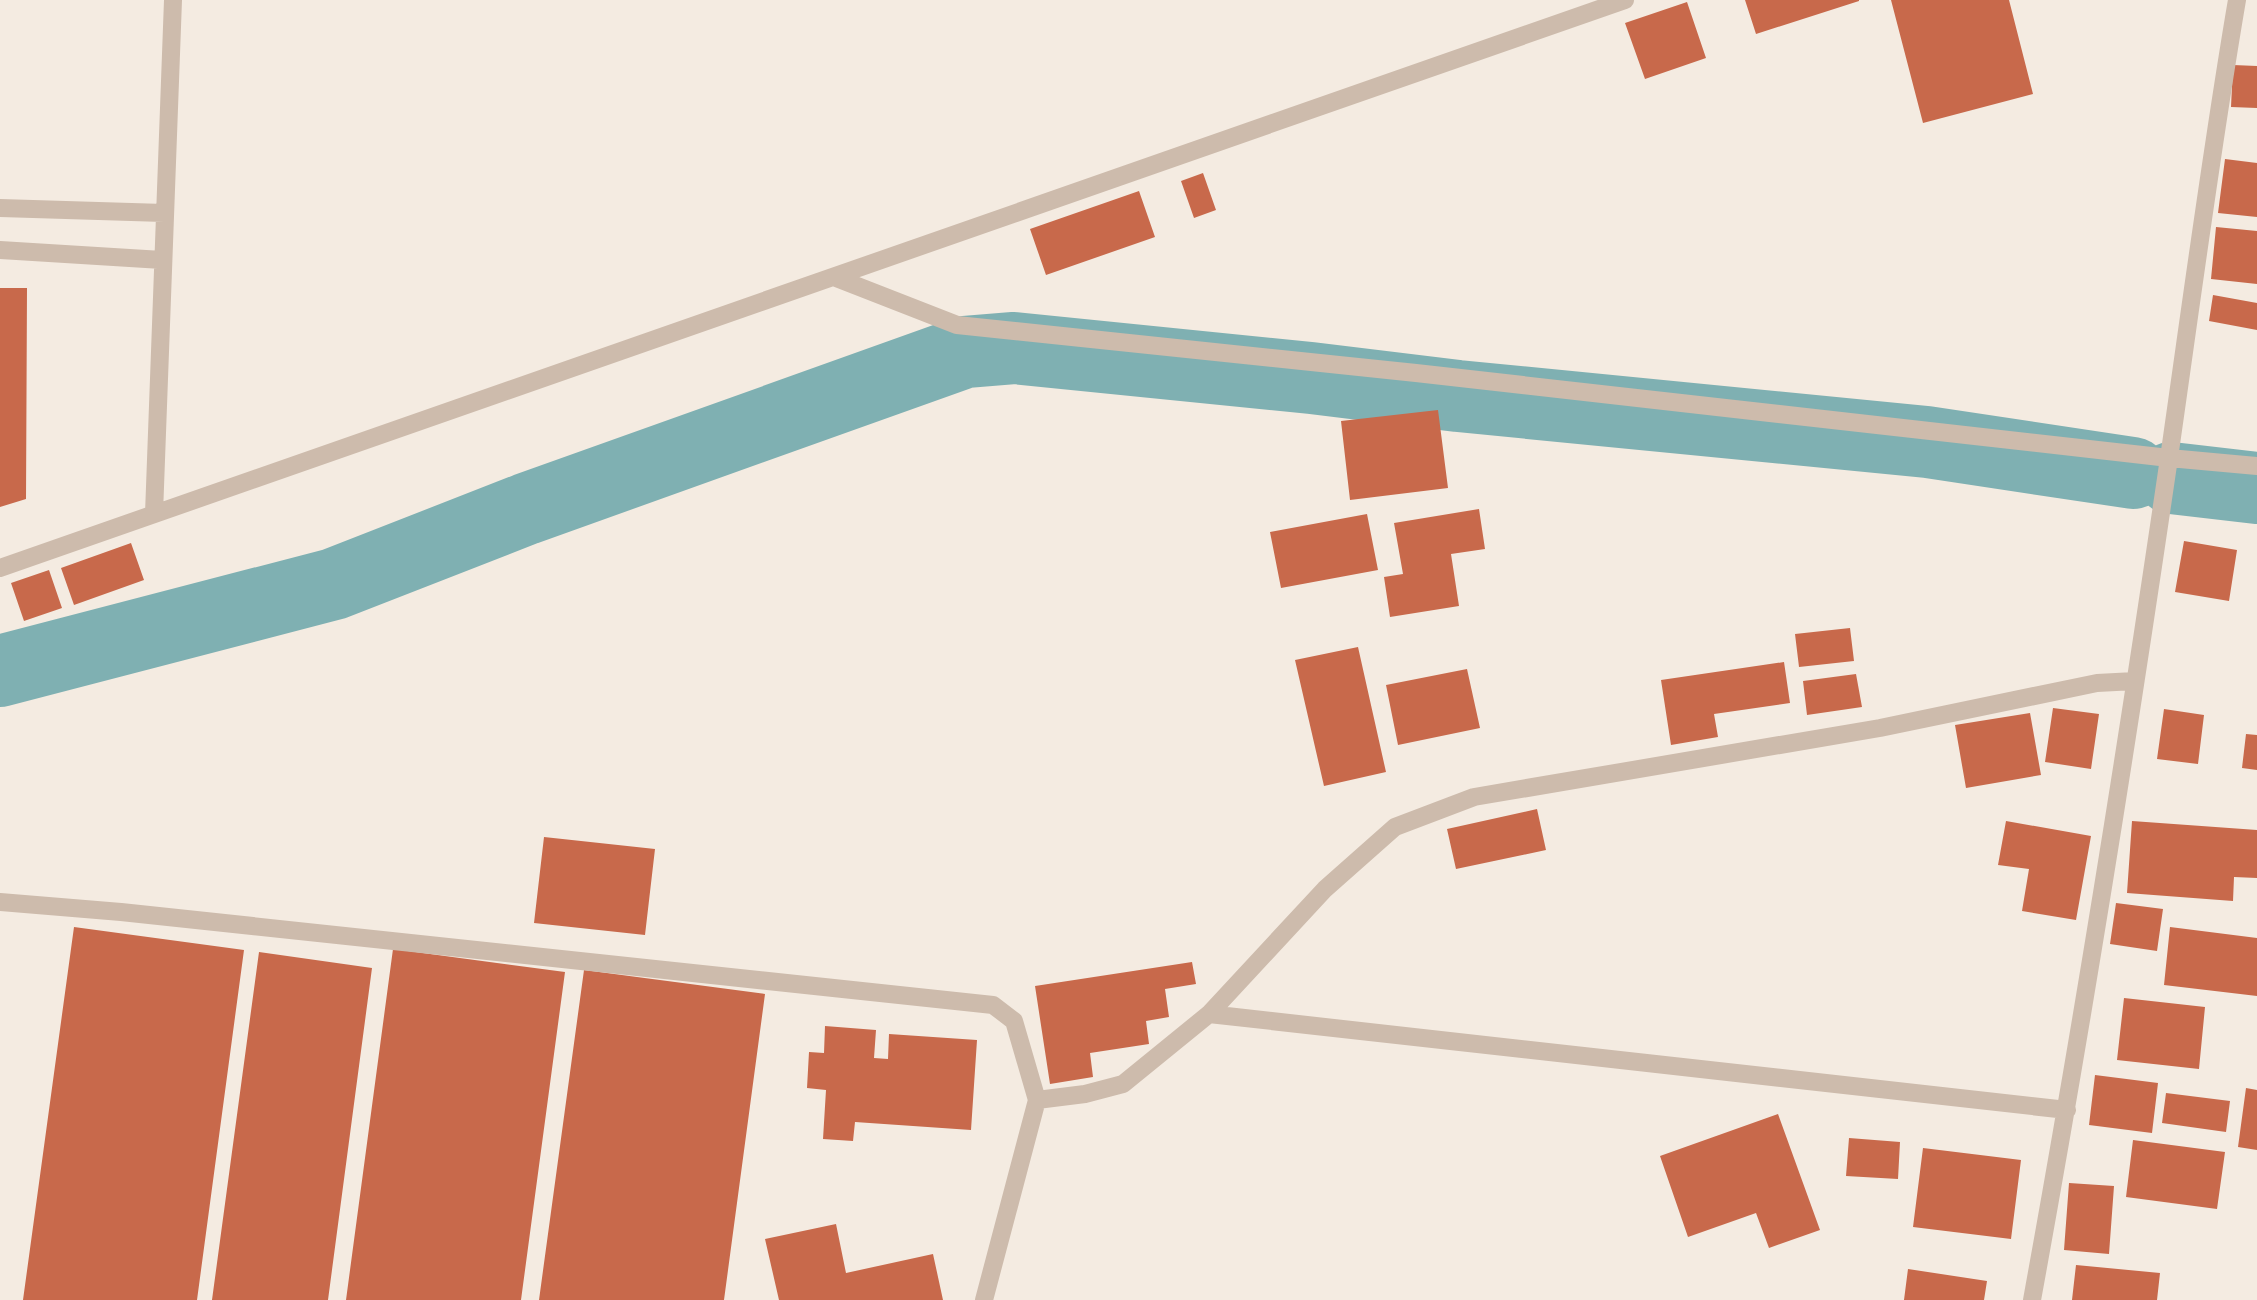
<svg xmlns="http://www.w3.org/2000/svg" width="2257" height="1300" viewBox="0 0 2257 1300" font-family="'Source Sans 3',sans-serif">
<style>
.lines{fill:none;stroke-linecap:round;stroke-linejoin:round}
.river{stroke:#7fb0b2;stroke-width:72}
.building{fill:#c8694b}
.minor{stroke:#cdbbac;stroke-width:18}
</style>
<rect width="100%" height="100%" fill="#f4ebe1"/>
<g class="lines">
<path class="river" d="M2171 478 2257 488
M0 671 334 584 526 509 965 352 1014 348 1311 378 1458 396 1927 442 2133 473"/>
</g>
<path class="building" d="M1745 0H1859V1L1756 34Z
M1891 0H2009L2033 94 1923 123Z
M1687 2 1706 58 1645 79 1625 23Z
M2233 65 2257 66V108L2231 107Z
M2225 159 2257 163V217L2218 213Z
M1203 173 1216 210 1194 218 1181 181Z
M1139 191 1155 237 1046 275 1030 229Z
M2216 227 2257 231V284L2211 279Z
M0 288H27L26 499 0 507Z
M2213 295 2257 303V330L2209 321Z
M1438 410 1448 488 1350 500 1341 421Z
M1479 509 1485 549 1451 554 1459 606 1390 617 1384 577 1403 574 1394 523Z
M1367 514 1378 570 1281 588 1270 532Z
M2184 541 2237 550 2229 601 2175 592Z
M131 543 144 580 74 605 61 568Z
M49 570 62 608 24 621 11 583Z
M1850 628 1854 661 1799 667 1795 634Z
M1358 647 1386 772 1324 786 1295 660Z
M1784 662 1790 703 1714 714 1718 737 1671 745 1661 680Z
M1467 669 1480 728 1398 745 1386 685Z
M1856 674 1862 707 1807 715 1803 681Z
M2053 708 2099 714 2091 769 2045 762Z
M2164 709 2204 715 2198 764 2157 759Z
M2030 713 2041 775 1966 788 1955 725Z
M2246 734 2257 735V770L2242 768Z
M1537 809 1546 850 1456 869 1447 829Z
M2006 821 2091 836 2076 920 2022 911 2029 869 1998 865Z
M2132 821 2257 830V878L2234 877 2233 901 2127 893Z
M544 837 655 849 645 935 534 923Z
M2116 903 2163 909 2157 951 2110 944Z
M74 927 244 950 197 1300H23Z
M2170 927 2257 938V996L2164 985Z
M393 949 565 972 521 1300H346Z
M259 952 372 968 328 1300H212Z
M1192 962 1196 984 1165 989 1169 1017 1146 1021 1149 1044 1090 1053 1093 1077 1050 1084 1035 986Z
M584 970 765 994 724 1300H539Z
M2124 998 2205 1007 2199 1069 2117 1060Z
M825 1026 876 1030 874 1058 888 1059 889 1034 977 1040 971 1130 855 1122 853 1141 823 1139 826 1090 807 1088 809 1052 824 1053Z
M2095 1075 2158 1083 2152 1133 2089 1125Z
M2246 1088 2257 1090V1150L2238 1147Z
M2166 1093 2230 1101 2226 1132 2162 1123Z
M1778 1114 1820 1230 1769 1248 1756 1213 1688 1237 1660 1156Z
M1849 1138 1900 1142 1898 1179 1846 1176Z
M2133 1140 2225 1152 2217 1209 2126 1197Z
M1923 1148 2021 1160 2011 1239 1913 1227Z
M2069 1183 2114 1186 2109 1254 2064 1250Z
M836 1224 846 1273 933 1254 943 1300H779L765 1239Z
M2076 1265 2160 1273 2157 1300H2072Z
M1908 1269 1987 1281 1984 1300H1904Z"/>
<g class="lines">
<path class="minor" d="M0 208 164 213
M0 250 162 260
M834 277 957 325 1416 373 2169 458 2257 466
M154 514 173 0
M0 568 1625 0
M0 902 121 912 993 1005 1014 1021 1037 1100 984 1300
M1209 1014 2067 1110
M1037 1100 1085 1094 1123 1084 1209 1014 1325 889 1395 827 1474 797 1880 728 2097 683 2135 681
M2032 1300C2083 1020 2128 739 2169 458 2191 305 2211 152 2237 0"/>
</g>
</svg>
